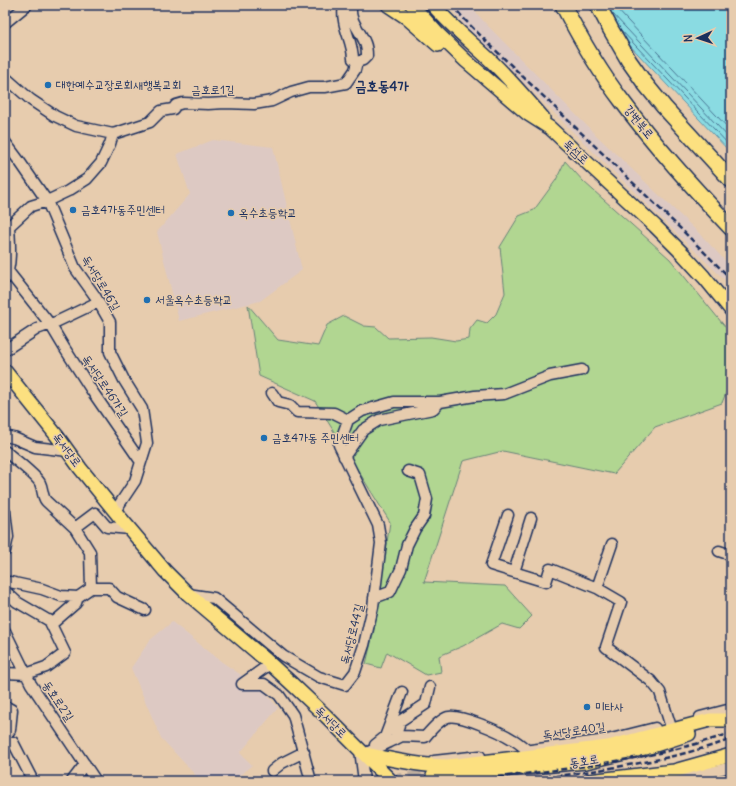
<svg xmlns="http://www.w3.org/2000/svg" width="736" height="786" viewBox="0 0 736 786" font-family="Delius,'Poor Story',sans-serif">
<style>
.built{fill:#ddc9c3}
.green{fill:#b1d691;stroke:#668278}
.water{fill:#8adbe2;stroke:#5e96ad}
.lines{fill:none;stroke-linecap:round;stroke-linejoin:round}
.shore{stroke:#477493;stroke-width:1}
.major-tunnel{stroke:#bead9e;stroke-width:13;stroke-dasharray:13 6;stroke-linecap:butt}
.minor-casing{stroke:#1b2f5e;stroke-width:13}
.major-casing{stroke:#1b2f5e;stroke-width:16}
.highway-casing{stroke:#1b2f5e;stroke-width:18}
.minor{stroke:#e7ccae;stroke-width:10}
.major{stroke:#fce080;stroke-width:13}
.highway{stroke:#fce080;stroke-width:15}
.rail{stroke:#1b2f5e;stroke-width:2.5;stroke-dasharray:6 3;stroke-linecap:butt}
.poi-dot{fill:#1f6fb2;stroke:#e7ccae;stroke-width:1.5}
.labels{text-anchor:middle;stroke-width:3;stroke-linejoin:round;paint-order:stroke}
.poi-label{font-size:12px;fill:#1b2f5e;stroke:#e7ccae;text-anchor:start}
.street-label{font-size:12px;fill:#1b2f5e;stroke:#e7ccae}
.quarter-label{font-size:14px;font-weight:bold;fill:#1b2f5e;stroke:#e7ccae}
</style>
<rect width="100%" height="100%" fill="#e7ccae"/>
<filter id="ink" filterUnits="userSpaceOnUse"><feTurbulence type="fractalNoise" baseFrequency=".025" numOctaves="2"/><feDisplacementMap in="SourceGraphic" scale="8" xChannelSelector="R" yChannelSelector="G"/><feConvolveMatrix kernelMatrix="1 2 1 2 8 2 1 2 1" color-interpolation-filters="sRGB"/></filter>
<g filter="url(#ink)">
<path class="built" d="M449 5H469L488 26 595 134 701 235 731 267V286L571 130 505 63 466 27Z
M213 140 273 147 302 270 260 301 179 321 157 232 190 194 177 154Z
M172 622 222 662 262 689 278 708 240 753 252 765 234 780 231 781H201L161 738 131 668 150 640Z"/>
<path class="green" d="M565 161 584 182 670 259 731 334V380L722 403 655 427 614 474 503 451 463 461 424 582 505 586 532 616 519 629 502 624 463 646 439 656 441 672 426 675 387 652 381 668 366 664 374 630 390 522 315 401 259 376 248 305 278 340 318 346 327 325 344 316 364 326 376 327 388 338 431 337 456 341 469 339 470 329 477 320 487 323 496 314 505 293 500 247 519 216 534 210 556 180Z"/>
<path class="water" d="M592 5H731V153L714 135Z"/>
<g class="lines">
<path class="shore" d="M613 5 731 131
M611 12 731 140
M620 29 731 147"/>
<path class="major-tunnel" d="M390 781 433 776"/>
<defs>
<path id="minor" d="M344 5C343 10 343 16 344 21 346 34 353 45 353 59L357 62
M352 5C347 19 361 31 365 43 367 48 367 52 367 56L363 60 357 62
M5 23 27 5
M5 77 31 100 55 116 76 126 113 134 150 122 161 111 173 109 176 105 183 103 208 104 225 103 254 104 272 101 291 92 309 87H325L346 83 355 70 357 62
M5 142 20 162 47 201 75 268 95 296 110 322V352L124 380 142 409 147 443 135 481 115 511
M5 230 31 206 47 201 68 191 87 179 101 163 110 144 113 134
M8 271 50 324 65 349 92 391 141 462
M5 279C12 265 10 243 9 227
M5 350 37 329 56 322 98 302
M272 393 278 402 290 405 297 412 334 413 348 420
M5 436 14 438 35 447 68 451
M5 451C13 458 36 475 40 483 43 489 42 496 46 501L75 528 90 552 91 588
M344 457 363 430 379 420 433 409 440 402
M5 511 8 537 5 551
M508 515 491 565 546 582 550 569 597 588
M75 528 95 513 107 527 130 529
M612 544 597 588 621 602 606 647 651 681 660 692 670 724
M719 551 731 555
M514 572 531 518
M5 584 10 582 42 589 61 596 78 597
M5 591 17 602 53 623 76 603 78 597 91 588H109L117 597 145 610
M188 594 214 598 283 656 319 677 345 685 355 672 364 645 373 607 381 543 378 525 339 445 348 420 362 411 394 402H440L475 396 504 394 550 376 582 370
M374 598 390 592 401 569 407 545 415 529 424 516 427 499 420 475 408 471
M5 631 31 684 96 781
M270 664 242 684H264L279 695 293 715 311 781
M5 673 26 674 46 667 65 653 49 620
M5 706 12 710 10 730 5 736
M700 717 731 709
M395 740 400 721 426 704 430 687
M5 742H13L33 781
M375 745 385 737 402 692
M360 750 364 781
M531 750 607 740 655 728
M364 754 390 742 402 736 425 737C430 731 441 719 448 717 460 714 501 732 512 739 518 742 522 746 527 750
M434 761 480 756
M272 771 282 763 304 752
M72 781 85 764
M672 781 731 767"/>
<path id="major" d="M388 5 406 17 438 45
M412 5 438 34 466 61 528 114 550 128 655 226 683 254 704 277 731 310
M433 5C450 25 470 41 489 59 508 77 526 98 543 118
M5 371 57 436 80 468 118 515 165 571 188 594 266 660 290 682 326 716 391 781
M364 754C391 759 419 766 448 766L608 747 710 720H731
M433 776 586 762 646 748 689 734
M589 781 674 771 731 755"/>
<path id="highway" d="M563 5C580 38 599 71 622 101 655 146 693 187 731 228
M598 5 611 30 629 61 646 85 664 107 731 180"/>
</defs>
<use href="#minor" class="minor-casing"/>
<use href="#major" class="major-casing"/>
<use href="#highway" class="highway-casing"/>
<use href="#minor" class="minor"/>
<use href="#major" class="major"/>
<use href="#highway" class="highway"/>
<path class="rail" d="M452 5 464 19 485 40 683 231 731 279
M471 781C558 769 648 762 731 733
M520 781C573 774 626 767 678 755 696 750 714 746 731 739"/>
</g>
</g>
<g class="poi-dot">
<circle cx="48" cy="85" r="4"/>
<circle cx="73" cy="210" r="4"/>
<circle cx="231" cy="213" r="4"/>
<circle cx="147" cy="300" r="4"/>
<circle cx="264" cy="438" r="4"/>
<circle cx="587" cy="707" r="4"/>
</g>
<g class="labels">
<g class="poi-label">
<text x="56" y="89">대한예수교장로회새행복교회</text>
<text x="81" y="214">금호4가동주민센터</text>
<text x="239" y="217">옥수초등학교</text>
<text x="155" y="304">서울옥수초등학교</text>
<text x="272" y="442">금호4가동 주민센터</text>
<text x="595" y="711">미타사</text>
</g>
<g class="street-label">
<text x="213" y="94">금호로1길</text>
<text transform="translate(639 122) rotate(51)" y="4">강변북로</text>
<text transform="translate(576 152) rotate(43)" y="4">뚝섬로</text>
<text transform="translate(101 283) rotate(59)" y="4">독서당로46길</text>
<text transform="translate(105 386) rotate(56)" y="4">독서당로46가길</text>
<text transform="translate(67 450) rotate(53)" y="4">독서당로</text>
<text transform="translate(352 634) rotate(-76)" y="4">독서당로44길</text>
<text transform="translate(58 701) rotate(56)" y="4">동호로2길</text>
<text transform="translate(331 722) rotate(45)" y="4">독서당로</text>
<text transform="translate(574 731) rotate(-8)" y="4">독서당로40길</text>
<text transform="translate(584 761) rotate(-9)" y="4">동호로</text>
</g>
<g class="quarter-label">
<text x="382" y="91">금호동4가</text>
</g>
</g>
<rect width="736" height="786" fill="none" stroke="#e7ccae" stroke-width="20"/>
<rect x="10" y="10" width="716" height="766" fill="none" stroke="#1b2f5e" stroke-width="1.5" filter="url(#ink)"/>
<g transform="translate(698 38) rotate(267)" stroke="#e7ccae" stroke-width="3" paint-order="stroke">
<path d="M0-3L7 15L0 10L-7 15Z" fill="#1b2f5e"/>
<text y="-6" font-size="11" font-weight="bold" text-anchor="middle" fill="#1b2f5e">N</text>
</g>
</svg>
